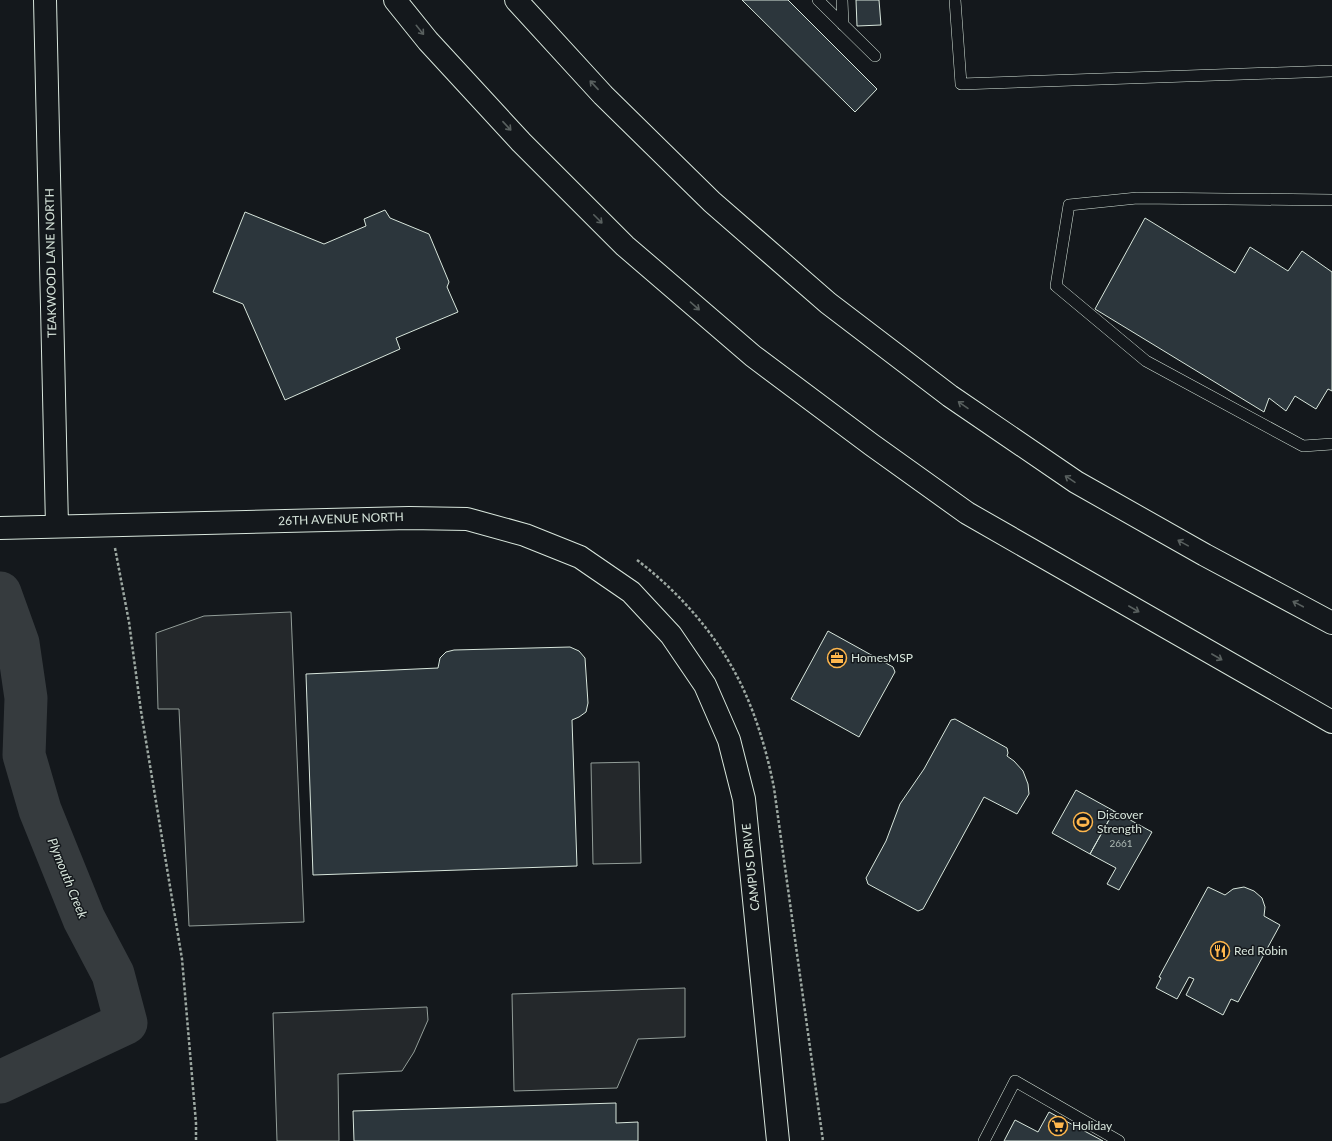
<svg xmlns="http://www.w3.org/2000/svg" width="1332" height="1141" viewBox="0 0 1332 1141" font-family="Lato,sans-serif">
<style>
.parking{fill:#24282b;stroke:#939e99}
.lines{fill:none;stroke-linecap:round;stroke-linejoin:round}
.river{stroke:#363b3e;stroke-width:43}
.building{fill:#2c363c;stroke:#d8e6dc}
.lane-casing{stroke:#d8e6dc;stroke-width:12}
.secondary-casing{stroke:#d8e6dc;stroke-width:24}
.highway-casing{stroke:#d8e6dc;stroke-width:24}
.path{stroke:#9da8a2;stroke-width:2.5;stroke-dasharray:3 2;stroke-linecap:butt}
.lane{stroke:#14181c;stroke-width:11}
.secondary{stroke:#14181c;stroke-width:22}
.highway{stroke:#14181c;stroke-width:22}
.oneway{stroke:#59605f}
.labels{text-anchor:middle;stroke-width:3;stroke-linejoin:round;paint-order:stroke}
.number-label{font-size:10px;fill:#adbab4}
.street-label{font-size:12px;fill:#d8e6dc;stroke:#14181c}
.poi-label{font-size:12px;fill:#d8e6dc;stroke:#14181c;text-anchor:start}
.water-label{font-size:13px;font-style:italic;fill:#d8e6dc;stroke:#14181c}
</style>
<rect width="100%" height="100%" fill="#14181c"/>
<path class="parking" d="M291 612 304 922 189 926 179 709H158L156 633 204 616Z
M639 762 641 863 593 864 591 763Z
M685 988V1037L638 1039 617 1088 514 1091 512 994Z
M427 1007 428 1020 414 1052 402 1071 338 1074 339 1141H277L273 1013Z"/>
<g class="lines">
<path class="river" d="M0 593 18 643 26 698 24 755 40 810 84 919 113 974 126 1023 0 1082"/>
</g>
<path class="building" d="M742 0H788L877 89 855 112Z
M856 0H879L881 25 857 26Z
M385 210 390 218 429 234 449 282 447 287 458 312 396 338 400 349 285 400 243 304 213 292 245 212 324 244 366 226 364 219Z
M1145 218 1235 273 1250 247 1288 271 1302 251 1332 272V391L1328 389 1316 409 1295 396 1286 411 1269 398 1264 412 1095 309Z
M828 631 893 667 895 672 859 737 791 699Z
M570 647 579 651 585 658 588 703 586 712 579 717 572 720 577 866 313 875 306 674 438 668 440 658 446 652 454 650Z
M955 719 1007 748 1008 753 1007 756 1014 761 1023 771 1028 784 1029 794 1017 814 984 797 923 909 918 911 868 884 866 878 886 841 900 804 924 769 951 720Z
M1076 790 1114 811 1090 854 1052 833Z
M1114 811 1152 832 1119 890 1107 884 1116 868 1090 854Z
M1208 887 1225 895 1233 889 1244 887 1254 891 1262 898 1265 907 1264 916 1280 925 1238 1002 1231 999 1223 1015 1186 995 1194 979 1189 977 1177 999 1156 988 1161 978 1159 977Z
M616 1103V1123L638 1122V1141H354L353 1111Z
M1049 1112 1103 1141H1004L1015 1120 1038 1132Z"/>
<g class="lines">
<defs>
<path id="lane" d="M818 0 875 56
M842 0 843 25
M955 0 961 84 1332 71
M1332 200 1137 198 1069 205 1056 286 1146 361 1303 446 1332 444
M984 1141 1015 1081 1119 1141"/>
<path id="secondary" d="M45 0 57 526
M0 528 409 518 467 519 525 535 580 557 631 592 671 635 705 685 729 740 744 799 778 1141"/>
<path id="highway" d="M395 0 428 41 521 142 625 246 753 356 872 445 967 513 1332 722
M516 0 603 95 712 202 828 303 950 396 1076 482 1205 555 1332 623"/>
</defs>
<use href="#lane" class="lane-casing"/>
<use href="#secondary" class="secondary-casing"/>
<use href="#highway" class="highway-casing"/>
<path class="path" d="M115 548 129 622 141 711 182 959 196 1123V1141
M637 560C683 595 723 642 746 695 759 725 768 757 774 788L823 1141"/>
<use href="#lane" class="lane"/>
<use href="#secondary" class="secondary"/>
<use href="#highway" class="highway"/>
</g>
<defs><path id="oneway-shaft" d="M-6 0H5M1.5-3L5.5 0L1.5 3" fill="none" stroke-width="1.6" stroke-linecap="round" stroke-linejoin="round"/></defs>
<g class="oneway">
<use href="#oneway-shaft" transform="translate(420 30) rotate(51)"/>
<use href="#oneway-shaft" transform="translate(594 85) rotate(-133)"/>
<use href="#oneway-shaft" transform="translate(507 126) rotate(47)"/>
<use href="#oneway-shaft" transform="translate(598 219) rotate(45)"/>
<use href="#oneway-shaft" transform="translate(695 306) rotate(41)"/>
<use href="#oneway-shaft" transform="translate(963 405) rotate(-145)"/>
<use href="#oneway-shaft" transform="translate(1070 479) rotate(-146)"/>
<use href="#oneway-shaft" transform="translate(1183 543) rotate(-151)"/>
<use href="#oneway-shaft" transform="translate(1298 604) rotate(-152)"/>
<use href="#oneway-shaft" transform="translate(1134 609) rotate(30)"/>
<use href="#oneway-shaft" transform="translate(1217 657) rotate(30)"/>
</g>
<defs>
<symbol id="office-ring" viewBox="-11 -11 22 22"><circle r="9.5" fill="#14181c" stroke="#ffb74d" stroke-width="1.5"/><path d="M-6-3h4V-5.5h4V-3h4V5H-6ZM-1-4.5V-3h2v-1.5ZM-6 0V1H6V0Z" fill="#ffb74d"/></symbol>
<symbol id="stadium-ring" viewBox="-11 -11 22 22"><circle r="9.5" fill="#14181c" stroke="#ffb74d" stroke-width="1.5"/><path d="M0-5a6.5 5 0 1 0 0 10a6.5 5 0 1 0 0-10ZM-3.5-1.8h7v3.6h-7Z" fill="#ffb74d"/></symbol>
<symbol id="restaurant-ring" viewBox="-11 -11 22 22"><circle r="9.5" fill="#14181c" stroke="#ffb74d" stroke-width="1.5"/><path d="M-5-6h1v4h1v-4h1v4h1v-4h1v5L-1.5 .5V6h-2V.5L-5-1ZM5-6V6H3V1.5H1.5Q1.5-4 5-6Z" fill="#ffb74d"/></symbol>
<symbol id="supermarket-ring" viewBox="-11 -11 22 22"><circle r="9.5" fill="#14181c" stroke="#ffb74d" stroke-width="1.5"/><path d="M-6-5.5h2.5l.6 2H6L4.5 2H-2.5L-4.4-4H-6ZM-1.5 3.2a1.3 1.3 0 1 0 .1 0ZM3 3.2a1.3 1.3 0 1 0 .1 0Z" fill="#ffb74d"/></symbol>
</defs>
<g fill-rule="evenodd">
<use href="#office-ring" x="826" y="647" width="22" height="22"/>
<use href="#stadium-ring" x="1072" y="811" width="22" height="22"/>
<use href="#restaurant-ring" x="1209" y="940" width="22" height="22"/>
<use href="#supermarket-ring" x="1047" y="1115" width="22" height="22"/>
</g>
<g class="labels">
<g class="number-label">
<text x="1121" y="847">2661</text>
</g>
<g class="street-label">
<text transform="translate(51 263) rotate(-91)" y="4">TEAKWOOD LANE NORTH</text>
<text transform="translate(341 519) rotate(-2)" y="4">26TH AVENUE NORTH</text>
<text transform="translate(751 867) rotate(-96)" y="4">CAMPUS DRIVE</text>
</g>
<g class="poi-label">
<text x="851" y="662">HomesMSP</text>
<text x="1097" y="819">Discover<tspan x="1097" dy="14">Strength</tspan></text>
<text x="1234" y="955">Red Robin</text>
<text x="1072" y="1130">Holiday</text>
</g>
<g class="water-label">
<text transform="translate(68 878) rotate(68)" y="5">Plymouth Creek</text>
</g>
</g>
</svg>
